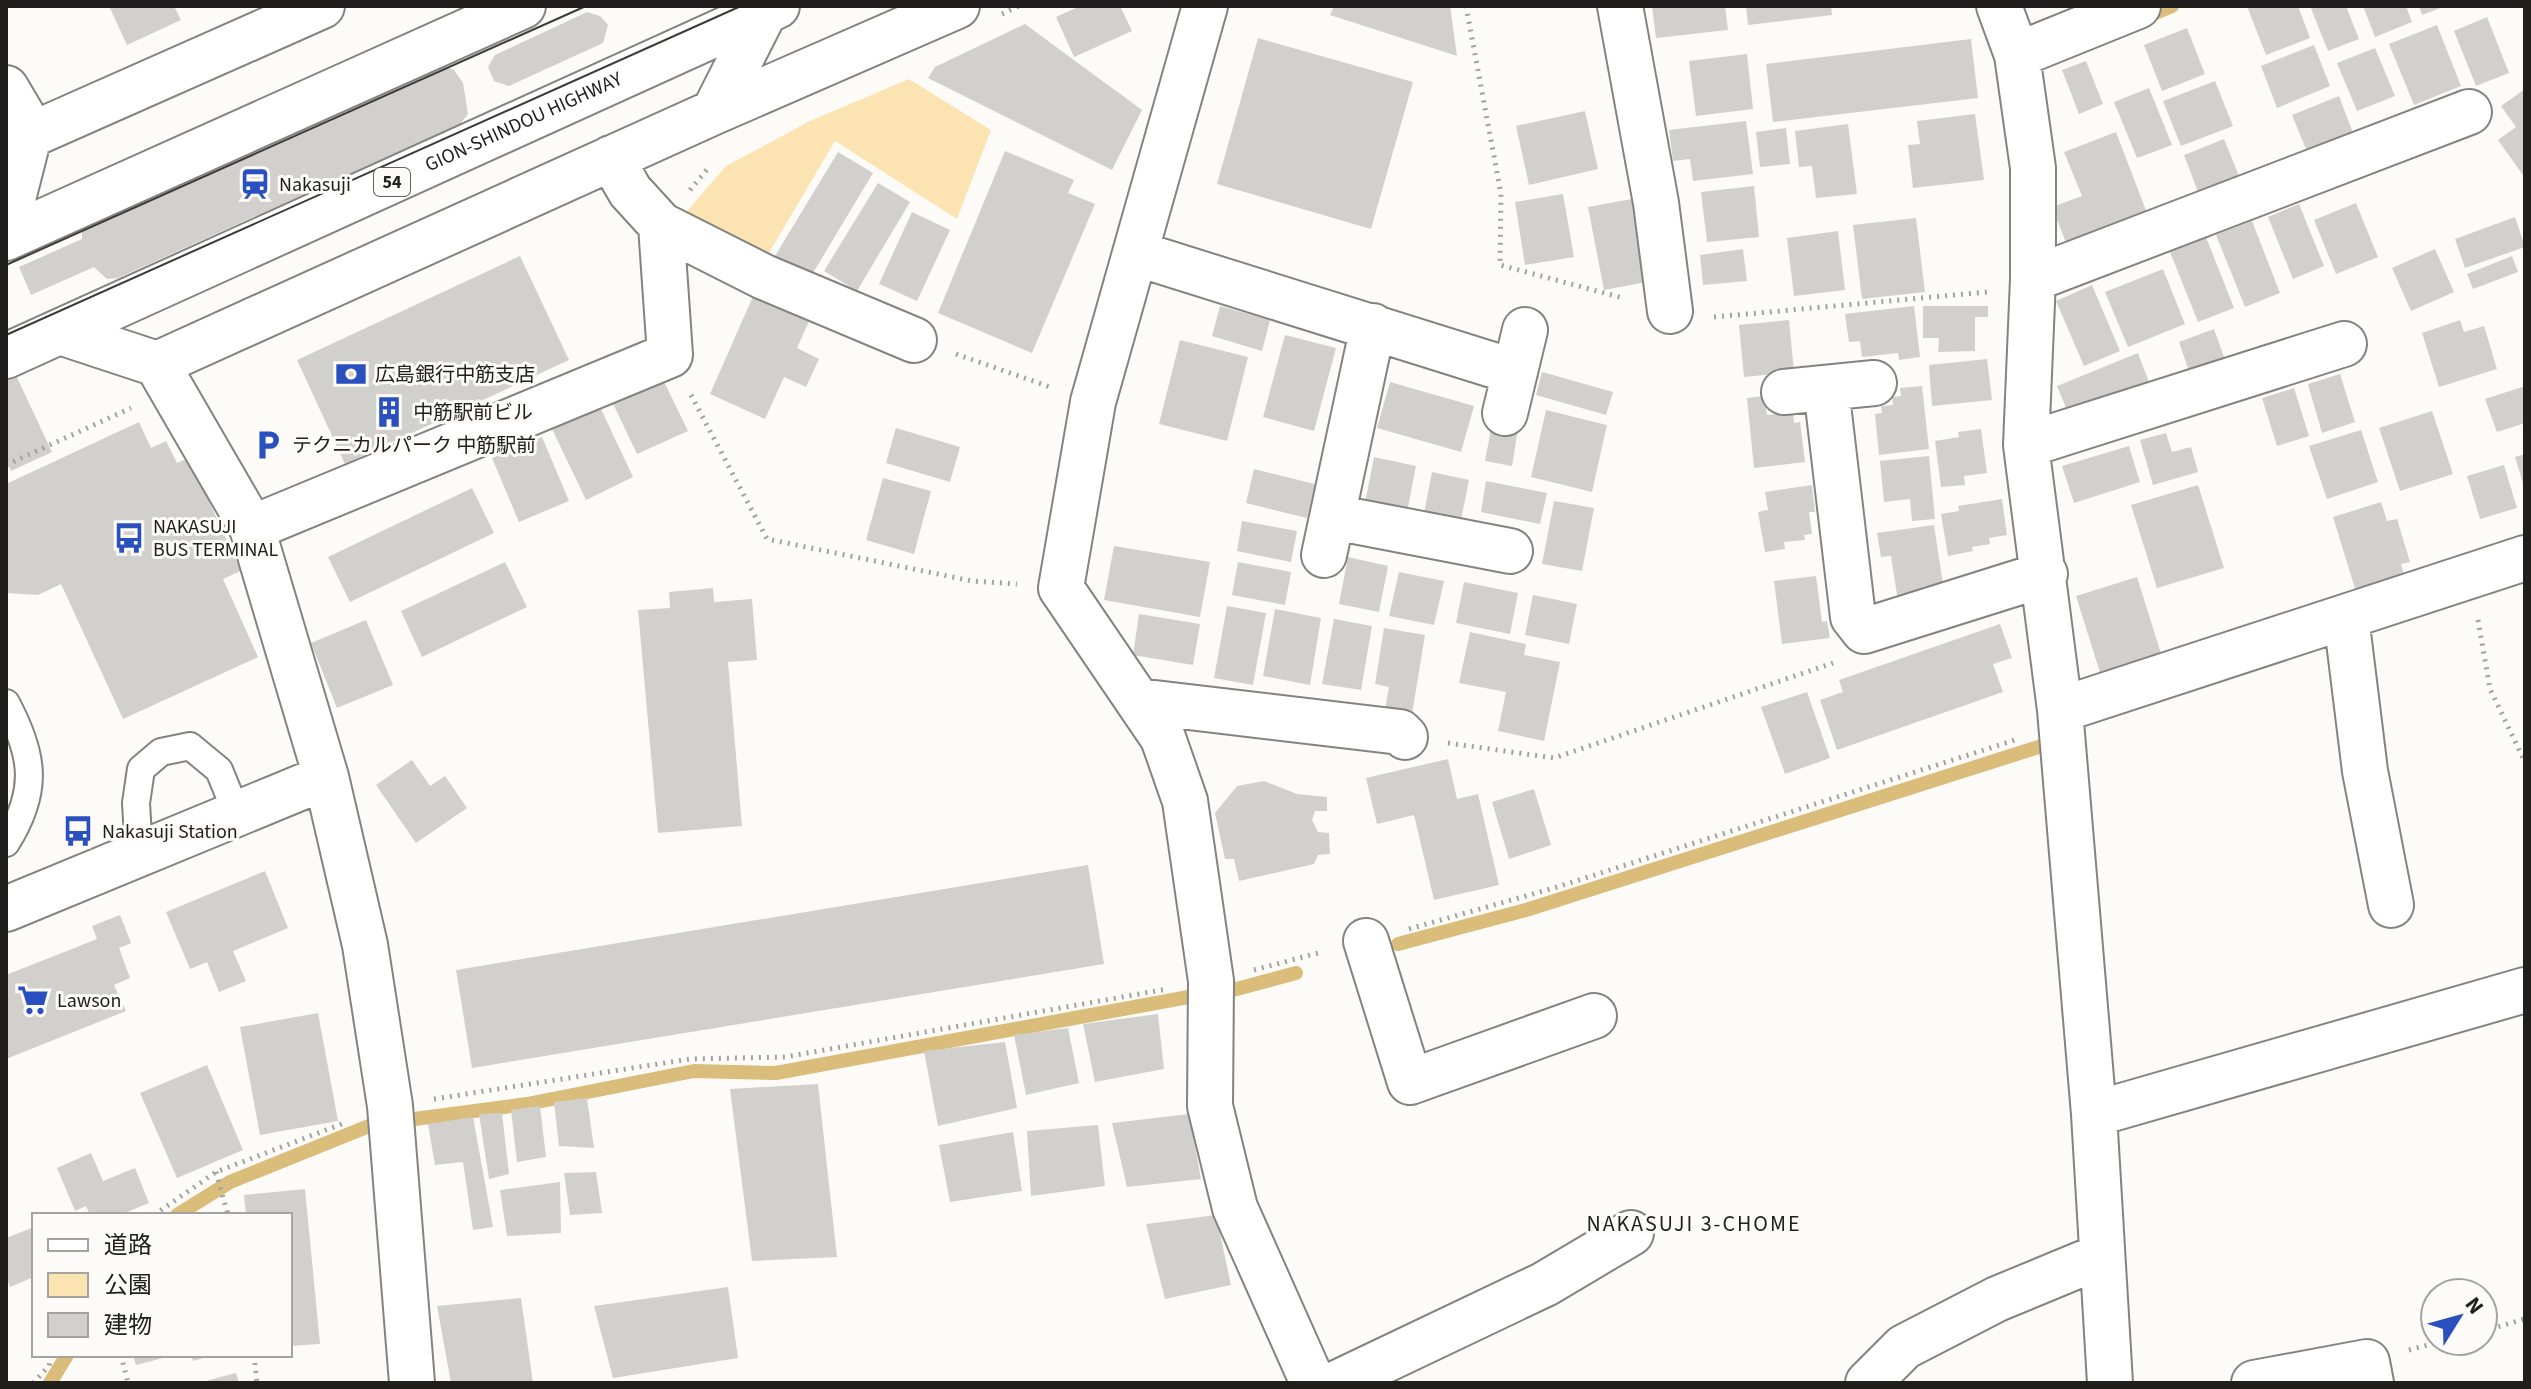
<svg xmlns="http://www.w3.org/2000/svg" width="2531" height="1389" viewBox="0 0 2531 1389" font-family="'Source Sans 3','Noto Sans JP',sans-serif">
<style>
.green{fill:#fce4b2}
.lines{fill:none;stroke-linecap:round;stroke-linejoin:round}
.stream{stroke:#dabc7b;stroke-width:14}
.building{fill:#d2d0cc}
.service-casing{stroke:#84837f;stroke-width:30}
.minor-casing{stroke:#84837f;stroke-width:48}
.trunk-casing{stroke:#84837f;stroke-width:48}
.path{stroke:#a2a19e;stroke-width:5;stroke-dasharray:2 6;stroke-linecap:butt}
.service{stroke:#fff;stroke-width:26}
.minor{stroke:#fff;stroke-width:44}
.trunk{stroke:#fff;stroke-width:44}
.tram{stroke:#3d3b3a;stroke-width:2}
.labels{text-anchor:middle;stroke-width:6;stroke-linejoin:round;paint-order:stroke}
.shield{fill:#fdfbf7;stroke:#62615f;stroke-width:2}
.shield-label{font-size:18px;font-weight:bold;fill:#201f1e}
.street-label{font-size:20px;fill:#201f1e;stroke:#fdfbf7}
.poi-label{font-size:20px;fill:#201f1e;stroke:#fdfbf7;text-anchor:start}
.neighbourhood-label{font-size:22px;letter-spacing:2px;fill:#201f1e;stroke:#fdfbf7}
</style>
<rect width="100%" height="100%" fill="#fdfbf7"/>
<path class="green" d="M909 79 991 130 957 219 835 141 763 263 681 218 726 166 810 121Z"/>
<g class="lines">
<path class="stream" d="M2143 18 2172 6
M1398 944 1526 910 2048 744
M1229 991 1296 973
M407 1120 527 1104 694 1071 776 1073 1194 996
M177 1215 230 1182 379 1122
M50 1383 67 1355"/>
</g>
<path class="building" d="M109 6H174L181 20 127 45Z
M1080 6H1120L1132 31 1074 57 1056 17Z
M1334 6H1450L1457 56 1330 15Z
M1652 6H1725L1728 30 1656 38Z
M1746 6H1831L1832 15 1748 25Z
M2247 6H2298L2310 38 2266 55Z
M2310 6H2346L2359 39 2328 51Z
M2363 6H2406L2412 22 2375 37Z
M2419 6H2446L2422 15Z
M587 12 600 16 608 25 603 43 509 86 494 81 488 67 495 55Z
M2487 17 2509 73 2476 86 2454 31Z
M1025 24 1142 110 1112 170 928 78 935 67Z
M2437 25 2461 86 2414 105 2389 44Z
M2187 28 2205 74 2162 91 2144 45Z
M1258 38 1413 82 1371 229 1217 184Z
M1971 39 1978 98 1773 122 1766 64Z
M2314 45 2330 86 2277 108 2261 66Z
M2375 48 2395 96 2357 111 2337 63Z
M1747 54 1753 109 1696 116 1689 61Z
M2086 61 2103 104 2079 114 2062 70Z
M443 65 454 70 463 83 468 114 460 124 118 278 107 279 94 267 31 295 19 267 82 239V232L88 223Z
M2215 81 2233 126 2181 146 2163 101Z
M2149 88 2172 145 2137 158 2114 102Z
M2525 89V178L2498 140 2516 127 2501 106Z
M2339 96 2356 141 2310 159 2292 115Z
M1585 111 1598 169 1529 185 1516 126Z
M1975 114 1984 180 1913 188 1908 145 1920 144 1917 121Z
M1746 121 1753 174 1693 181 1690 159 1673 161 1669 130Z
M1848 124 1857 194 1816 198 1812 166 1799 167 1795 131Z
M1786 128 1790 164 1760 167 1756 132Z
M2116 132 2147 213 2067 245 2052 207 2082 196 2064 152Z
M2224 139 2241 181 2200 197 2184 155Z
M1005 151 1074 180 1068 193 1095 204 1032 353 938 313Z
M838 152 873 173 810 278 775 256Z
M878 183 910 202 857 291 824 271Z
M1754 186 1759 237 1707 242 1701 192Z
M1563 194 1574 257 1525 265 1515 202Z
M1637 198 1652 281 1604 290 1588 207Z
M2356 203 2378 257 2336 274 2314 220Z
M2299 204 2324 266 2293 279 2268 217Z
M912 212 950 230 917 301 879 284Z
M2515 217 2525 247 2465 268 2455 239Z
M1916 218 1925 292 1862 299 1853 225Z
M2252 221 2280 293 2245 307 2216 235Z
M1838 231 1845 290 1794 296 1787 238Z
M2206 237 2234 308 2198 322 2170 252Z
M1743 249 1747 281 1703 285 1700 255Z
M2435 249 2454 292 2411 311 2392 268Z
M520 256 569 360 345 464 297 360Z
M2512 256 2518 272 2473 289 2467 274Z
M2163 269 2185 324 2128 347 2105 292Z
M2092 285 2120 351 2084 366 2056 301Z
M754 294 810 319 797 348 819 359 806 387 784 377 765 419 710 394Z
M1220 306 1270 320 1262 351 1212 336Z
M1914 306 1920 357 1899 360 1898 353 1862 357 1860 341 1849 342 1845 314Z
M1923 306H1988V317H1975V351L1938 352 1939 338H1923Z
M1789 320 1794 372 1744 377 1739 325Z
M2460 320 2464 332 2484 326 2497 369 2439 387 2422 333Z
M2214 329 2228 368 2192 380 2179 342Z
M1285 335 1336 348 1314 431 1263 417Z
M1180 340 1248 357 1227 441 1159 424Z
M2138 353 2152 390 2072 422 2057 386Z
M6 354 52 452 11 471 6 459Z
M1987 359 1992 400 1932 406 1929 365Z
M656 365 688 431 637 454 606 389Z
M1542 372 1613 392 1606 415 1536 395Z
M2340 374 2355 422 2322 433 2308 384Z
M1390 382 1474 406 1461 452 1377 428Z
M1922 386 1929 449 1879 455 1875 414 1882 413 1881 406 1893 405 1892 397 1901 396 1900 388Z
M2525 386V423L2497 432 2485 399Z
M2294 388 2309 436 2277 446 2262 398Z
M1765 396 1767 415 1793 412 1794 423 1800 422 1805 462 1754 468 1747 398Z
M600 407 633 477 586 500 552 429Z
M1546 410 1607 425 1592 492 1531 477Z
M2432 411 2453 474 2400 491 2379 428Z
M139 422 151 448 166 441 177 463 189 458 241 571 223 579 258 657 123 719 61 584 38 595 6 593V484Z
M1492 424 1518 429 1512 466 1485 461Z
M896 428 960 447 950 482 886 463Z
M1981 429 1987 473 1964 476 1965 485 1941 487 1935 441 1959 437 1958 432Z
M2361 430 2378 482 2327 499 2309 446Z
M2166 433 2172 452 2191 447 2198 472 2153 485 2140 440Z
M542 437 569 501 519 522 492 458Z
M2129 446 2140 482 2074 503 2062 466Z
M2525 454V487H2524L2515 457Z
M1929 456 1935 519 1912 521 1910 499 1884 502 1880 461Z
M1374 457 1416 466 1407 512 1365 503Z
M2504 465 2517 508 2480 519 2467 476Z
M1254 469 1315 484 1307 518 1246 503Z
M1432 472 1469 480 1460 525 1423 518Z
M883 478 931 491 914 554 866 540Z
M1486 481 1547 493 1540 524 1481 512Z
M1812 485 1815 512H1809L1812 534 1804 535 1805 540 1784 542 1785 549 1765 552 1758 512 1768 510 1765 492Z
M2198 485 2224 568 2157 588 2131 505Z
M472 488 494 533 350 602 328 557Z
M2002 499 2007 535 1989 538 1990 544 1972 547 1973 551 1948 556 1941 514 1959 511 1958 506Z
M1554 501 1594 508 1582 571 1542 564Z
M2381 502 2387 521 2397 519 2410 562 2401 564 2406 581 2357 595 2333 517Z
M1242 521 1297 531 1291 562 1237 551Z
M1934 525 1943 584 1922 587 1923 592 1897 595 1891 556 1881 557 1877 533Z
M1114 546 1210 562 1200 617 1104 600Z
M1348 557 1388 566 1379 612 1339 604Z
M505 562 527 607 422 657 401 611Z
M1238 562 1291 572 1285 605 1232 595Z
M1399 572 1444 581 1434 625 1389 616Z
M1816 576 1822 622 1827 621 1830 638 1782 644 1774 581Z
M2137 577 2163 660 2102 679 2076 596Z
M1464 582 1518 593 1510 634 1456 623Z
M713 588 714 602 752 599 757 660 728 662 742 826 658 833 638 610 670 608 669 592Z
M1533 595 1577 604 1569 644 1525 635Z
M1227 606 1266 613 1253 685 1214 678Z
M1275 609 1321 618 1310 685 1263 676Z
M1139 614 1200 624 1193 665 1133 655Z
M1334 619 1372 626 1361 690 1322 684Z
M366 620 393 685 337 708 311 643Z
M2000 624 2012 658 1993 664 2003 692 1837 750 1820 700 1843 692 1839 680Z
M1384 628 1425 635 1412 714 1385 709 1389 687 1375 684Z
M1470 632 1526 644 1524 655 1560 662 1544 741 1498 731 1506 692 1459 683Z
M1807 692 1830 758 1785 774 1761 707Z
M1448 759 1457 799 1478 794 1499 885 1434 900 1414 815 1377 824 1366 778Z
M412 760 430 786 445 776 467 808 416 843 376 785Z
M1264 781 1297 794 1327 797V811H1315L1312 820 1318 832 1329 833 1330 854 1318 855 1314 864 1239 881 1234 859H1225L1215 813 1237 786Z
M1534 789 1551 845 1509 859 1492 802Z
M1088 865 1104 964 472 1068 456 970Z
M265 871 288 928 233 951 246 981 219 992 207 962 190 969 166 912Z
M120 915 131 943 119 948 130 978 114 985 126 1011 6 1059V975L97 939 92 926Z
M318 1013 338 1121 260 1135 240 1027Z
M1158 1014 1164 1069 1095 1082 1083 1024Z
M1068 1028 1079 1083 1026 1095 1014 1035Z
M1005 1042 1017 1108 938 1126 924 1051Z
M207 1065 243 1150 177 1178 140 1093Z
M818 1084 837 1257 752 1261 730 1089Z
M587 1098 594 1148 559 1146 554 1102Z
M540 1106 546 1157 517 1162 511 1110Z
M502 1113 509 1174 489 1179 479 1114Z
M1189 1114 1201 1179 1127 1187 1112 1123Z
M473 1117 493 1227 473 1230 463 1162 435 1165 428 1124Z
M1098 1125 1105 1186 1031 1196 1027 1131Z
M1013 1132 1022 1191 950 1202 939 1145Z
M91 1153 103 1181 135 1168 149 1203 120 1215H90L86 1206 75 1211 57 1168Z
M596 1172 602 1213 570 1215 564 1173Z
M560 1182 561 1233 507 1236 500 1190Z
M305 1189 320 1344 290 1346V1215H246L244 1195Z
M1216 1215 1231 1285 1165 1299 1146 1224Z
M34 1227V1277L10 1287 6 1276V1238Z
M728 1287 738 1358 613 1378 594 1306Z
M521 1298 533 1383H451L437 1306Z
M133 1355H170L171 1356 136 1365Z
M191 1355H211V1356L193 1361Z
M236 1373 239 1383H203L202 1382Z"/>
<g class="lines">
<defs>
<path id="service" d="M6 703C34 755 39 791 6 843
M139 854 136 803 141 769 161 752 190 746 219 770 237 814"/>
<path id="minor" d="M1205 6 1093 402 1061 588 1163 738 1185 801 1211 981 1210 1106 1235 1208 1313 1383
M1620 6 1656 203 1670 311
M1999 6 2017 55 2033 168V279L2026 445 2060 710 2094 1114 2110 1383
M2017 55 2138 6
M6 88 22 115 29 136 6 226
M714 112 765 11
M6 146 322 6
M611 158 630 191 661 225 764 277 914 340
M1135 253 1515 372
M2033 279 2469 112
M60 332 157 364 714 112 957 6
M157 364 252 528 326 777 365 945 390 1106 412 1383
M1826 388 1853 617 1864 631 2045 574
M1784 392 1874 383
M1505 413 1525 330
M2026 445 2344 344
M1333 517 1510 551
M252 528 670 355 661 225
M1324 555 1373 326
M2346 617 2365 771 2391 905
M1138 701 1400 732 1405 737
M2060 710 2525 558
M6 909 326 777
M1366 941 1410 1082 1594 1016
M2094 1114 2525 990
M1337 1383 1545 1284 1631 1233
M1868 1383 1904 1347 1997 1299 2101 1256
M2254 1383 2367 1362 2371 1383"/>
<g id="trunk">
<path d="M6 238 523 6"/>
<path id="s1" d="M6 356 777 6"/>
</g>
</defs>
<use href="#service" class="service-casing"/>
<use href="#minor" class="minor-casing"/>
<use href="#trunk" class="trunk-casing"/>
<path class="path" d="M1466 6 1501 194 1500 265 1623 298
M1002 14 1019 6
M690 190 709 167
M1714 317 1987 292
M956 354 1053 388
M691 395 767 539 972 581 1017 584
M6 465 131 408
M2478 620 2490 689 2525 762
M1448 743 1554 758 1833 663
M1409 929 1554 888 2018 739
M1254 970 1322 952
M434 1099 690 1059 785 1057 1167 989
M216 1172 228 1215
M154 1215 216 1172 347 1122
M2483 1331 2525 1319
M2409 1350 2443 1341
M121 1355 128 1383
M254 1355 257 1383
M33 1383 49 1366 52 1355"/>
<use href="#service" class="service"/>
<use href="#minor" class="minor"/>
<use href="#trunk" class="trunk"/>
<path class="tram" d="M6 265 586 6
M6 335 741 6"/>
</g>
<defs>
<symbol id="station-bare" viewBox="-9 -9 18 18"><path d="M-3-6H3Q5-6 5-4V2Q5 4 3 4L4.5 6H3L1.5 4h-3L-3 6H-4.5L-3 4Q-5 4-5 2V-4Q-5-6-3-6ZM-3.5-4v3h7v-3ZM-3.5 1v1.5H-2V1ZM2 1v1.5H3.5V1Z" fill="#2a50bf" stroke="#fdfbf7" stroke-width="2.5" paint-order="stroke"/></symbol>
<symbol id="bank-bare" viewBox="-9 -9 18 18"><path d="M-6-4H6V4H-6ZM0-2.3a2.3 2.3 0 1 0 0 4.6a2.3 2.3 0 1 0 0-4.6Z" fill="#2a50bf" stroke="#fdfbf7" stroke-width="2.5" paint-order="stroke"/></symbol>
<symbol id="building-bare" viewBox="-9 -9 18 18"><path d="M-4-6H4V6H1V3H-1V6H-4ZM-2.5-4.3h1.7v1.8h-1.7ZM.8-4.3h1.7v1.8H.8ZM-2.5-1h1.7V.8h-1.7ZM.8-1h1.7V.8H.8Z" fill="#2a50bf" stroke="#fdfbf7" stroke-width="2.5" paint-order="stroke"/></symbol>
<symbol id="parking-bare" viewBox="-9 -9 18 18"><path d="M-3.5-5.5H1a3.5 3.5 0 0 1 0 7H-1V5.5H-3.5ZM-1-3.4V-.6H.8a1.4 1.4 0 0 0 0-2.8Z" fill="#2a50bf" stroke="#fdfbf7" stroke-width="2.5" paint-order="stroke"/></symbol>
<symbol id="bus-bare" viewBox="-9 -9 18 18"><path d="M-5-6H5V4H4V6H2V4H-2V6H-4V4H-5ZM-3.5-4V0h7V-4ZM-3.5 1.2v1.5H-2V1.2ZM2 1.2v1.5H3.5V1.2Z" fill="#2a50bf" stroke="#fdfbf7" stroke-width="2.5" paint-order="stroke"/></symbol>
<symbol id="supermarket-bare" viewBox="-9 -9 18 18"><path d="M-6-5.5h2.5l.6 2H6L4.5 2H-2.5L-4.4-4H-6ZM-1.5 3.2a1.3 1.3 0 1 0 .1 0ZM3 3.2a1.3 1.3 0 1 0 .1 0Z" fill="#2a50bf" stroke="#fdfbf7" stroke-width="2.5" paint-order="stroke"/></symbol>
</defs>
<g fill-rule="evenodd">
<use href="#station-bare" x="233" y="162" width="44" height="44"/>
<use href="#bank-bare" x="329" y="352" width="44" height="44"/>
<use href="#building-bare" x="367" y="390" width="44" height="44"/>
<use href="#parking-bare" x="246" y="423" width="44" height="44"/>
<use href="#bus-bare" x="107" y="516" width="44" height="44"/>
<use href="#bus-bare" x="56" y="809" width="44" height="44"/>
<use href="#supermarket-bare" x="11" y="978" width="44" height="44"/>
</g>
<g class="labels">
<rect class="shield" x="374" y="168" width="36" height="28" rx="6"/>
<g class="shield-label">
<text x="392" y="188">54</text>
</g>
<g class="street-label">
<text dy="7" stroke="none"><textPath href="#s1" startOffset="568">GION-SHINDOU HIGHWAY</textPath></text>
</g>
<g class="poi-label">
<text x="279" y="191">Nakasuji</text>
<text x="375" y="381">広島銀行中筋支店</text>
<text x="413" y="419">中筋駅前ビル</text>
<text x="292" y="452">テクニカルパーク 中筋駅前</text>
<text x="153" y="533">NAKASUJI<tspan x="153" dy="23">BUS TERMINAL</tspan></text>
<text x="102" y="838">Nakasuji Station</text>
<text x="57" y="1007">Lawson</text>
</g>
<g class="neighbourhood-label">
<text x="1694" y="1231">NAKASUJI 3-CHOME</text>
</g>
</g>
<rect width="2531" height="1389" fill="none" stroke="#201f1e" stroke-width="16"/>
<rect x="32" y="1213" width="260" height="144" fill="#fdfbf7" stroke="#a5a3a0" stroke-width="2"/>
<rect x="48" y="1239" width="40" height="12" fill="#ffffff" stroke="#a5a3a0" stroke-width="2"/>
<text x="104" y="1253" font-size="24" fill="#201f1e">道路</text>
<rect x="48" y="1273" width="40" height="24" fill="#fce4b2" stroke="#a5a3a0" stroke-width="2"/>
<text x="104" y="1293" font-size="24" fill="#201f1e">公園</text>
<rect x="48" y="1313" width="40" height="24" fill="#d2d0cc" stroke="#a5a3a0" stroke-width="2"/>
<text x="104" y="1333" font-size="24" fill="#201f1e">建物</text>
<g transform="translate(2459 1317) rotate(53)"><circle r="38" fill="#fdfbf7" stroke="#a5a3a0" stroke-width="2"/>
<path d="M0-6L14 30L0 20L-14 30Z" fill="#2a50bf"/>
<text y="-12" font-size="22" font-weight="bold" text-anchor="middle" fill="#201f1e">N</text>
</g>
</svg>
